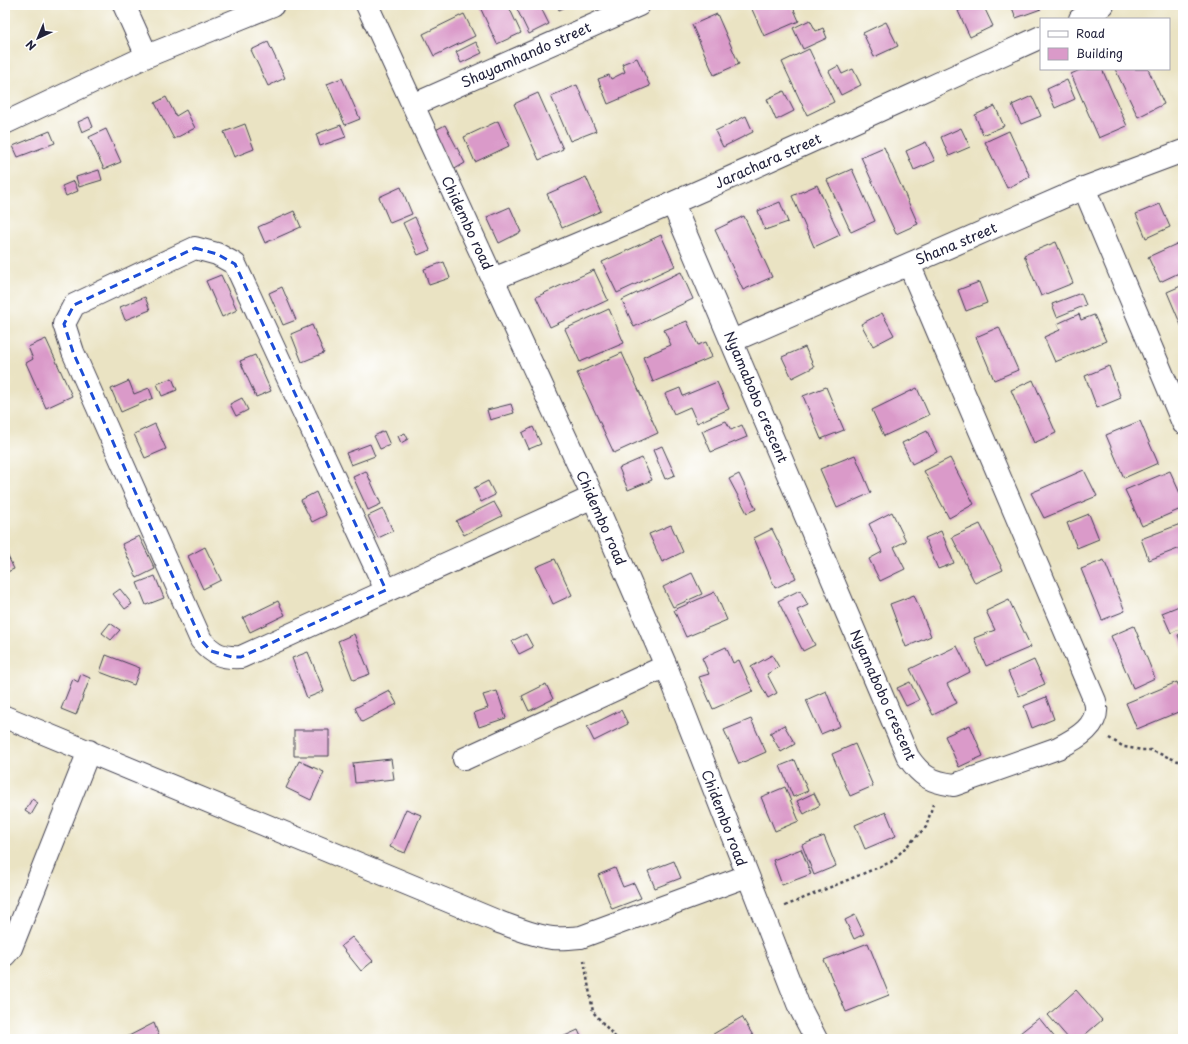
<svg xmlns="http://www.w3.org/2000/svg" width="1188" height="1044" viewBox="0 0 1188 1044" font-family="'Playpen Sans',sans-serif">
<style>
.building{fill:#da9ac9}
.lines{fill:none;stroke-linecap:round;stroke-linejoin:round}
.minor-casing{stroke:#403f4f;stroke-width:24}
.path{stroke:#403f4f;stroke-width:2.5;stroke-dasharray:3 3;stroke-linecap:butt}
.minor{stroke:#fff;stroke-width:22}
.marked{fill:none;stroke:#1d4ed8;stroke-width:3;stroke-dasharray:8 5;stroke-linejoin:round}
.labels{text-anchor:middle;stroke-width:3;stroke-linejoin:round;paint-order:stroke}
.street-label{font-size:14px;fill:#22223b;stroke:#fff}
</style>
<rect width="100%" height="100%" fill="#fff"/>
<filter id="ink" filterUnits="userSpaceOnUse"><feTurbulence type="fractalNoise" baseFrequency=".025" numOctaves="2"/><feDisplacementMap in="SourceGraphic" scale="8" xChannelSelector="R" yChannelSelector="G"/><feConvolveMatrix kernelMatrix="1 2 1 2 8 2 1 2 1" color-interpolation-filters="sRGB"/></filter>
<filter id="wash" filterUnits="userSpaceOnUse"><feTurbulence type="fractalNoise" baseFrequency=".012" numOctaves="4" result="noise"/><feDisplacementMap in="SourceGraphic" scale="16" xChannelSelector="R" yChannelSelector="G"/><feGaussianBlur stdDeviation="0.9" result="paint"/><feColorMatrix in="noise" values="0 0 0 0 0 0 0 0 0 0 0 0 0 0 0 0 0 1.4 0 .05"/><feComposite in="paint" operator="in"/></filter>
<g filter="url(#wash)">
<rect width="100%" height="100%" fill="#eae3c3"/>
<g id="blocks">
<path class="building" d="M479 5H508L521 33 497 44Z
M515 5H546L541 8 549 24 529 34Z
M557 5H570L559 10Z
M750 5H792L799 21 764 36Z
M973 5H983L993 26 970 37 958 11Z
M1011 5H1039L1041 9 1016 18Z
M464 14 475 36 434 56 423 34Z
M717 14 739 64 714 75 692 25Z
M810 20 816 31 823 28 827 38 803 49 793 28Z
M886 22 898 46 874 57 863 33Z
M268 42 285 78 268 86 251 50Z
M476 42 482 53 461 63 456 52Z
M809 49 834 102 807 115 782 62Z
M637 58 650 86 608 104 598 79 609 75 611 79 625 72 622 64Z
M838 66 842 74 853 69 861 85 841 95 829 71Z
M1082 69H1102L1127 126 1099 138 1071 74Z
M1115 69H1148L1164 104 1138 117Z
M342 78 360 119 345 125 327 84Z
M1067 80 1075 99 1055 108 1047 89Z
M577 85 596 131 570 141 551 96Z
M784 91 794 111 776 120 767 99Z
M538 93 563 149 539 160 514 104Z
M1032 96 1041 116 1021 124 1012 105Z
M166 97 176 116 186 110 195 128 174 139 155 103Z
M995 106 1004 126 983 135 975 115Z
M746 116 753 132 723 147 715 131Z
M89 117 93 127 82 132 78 122Z
M498 121 509 146 475 162 464 137Z
M245 124 254 149 234 157 224 132Z
M341 125 346 137 320 146 316 134Z
M445 125 465 163 453 170 432 132Z
M961 128 970 147 949 156 941 137Z
M106 129 121 162 104 169 89 137Z
M50 131 55 143 18 157 13 146Z
M1009 131 1030 177 1007 188 985 142Z
M926 142 935 161 914 170 906 151Z
M884 147 918 224 896 234 861 157Z
M852 169 875 221 851 232 827 180Z
M99 170 102 180 79 187 76 177Z
M586 177 601 211 562 228 547 194Z
M74 181 78 191 66 196 62 186Z
M817 185 840 235 814 247 792 196Z
M401 187 412 214 390 223 379 197Z
M780 202 788 222 765 230 758 211Z
M1160 204 1170 227 1146 238 1136 214Z
M510 207 521 232 499 243 487 217Z
M294 211 301 227 265 243 258 227Z
M744 216 772 277 743 290 715 230Z
M415 217 430 250 418 255 403 223Z
M661 235 675 266 617 293 602 262Z
M1183 241V271L1160 282 1148 257Z
M1056 242 1073 283 1041 296 1024 255Z
M444 262 450 278 429 285 424 269Z
M594 270 608 300 550 327 536 297Z
M681 272 693 299 634 327 622 300Z
M221 275 237 310 222 317 206 281Z
M979 282 987 303 966 311 958 290Z
M1183 285V330L1167 292Z
M282 287 296 320 283 325 269 293Z
M1081 293 1086 305 1057 317 1052 304Z
M145 297 150 310 125 320 120 307Z
M609 309 624 343 580 362 565 329Z
M882 313 894 335 873 346 861 324Z
M1079 314 1081 320 1094 315 1106 341 1055 362 1044 337 1060 330 1057 324Z
M687 321 698 345 706 342 712 357 653 382 643 357 671 345 664 330Z
M312 325 324 353 302 362 291 334Z
M999 327 1018 370 994 380 976 337Z
M46 339 72 396 46 408 26 363 33 359 28 347Z
M805 347 814 367 792 378 782 357Z
M622 353 658 433 614 453 577 373Z
M255 355 271 391 256 397 240 361Z
M1109 366 1121 398 1097 408 1085 376Z
M172 378 177 390 162 396 157 384Z
M1033 380 1056 433 1034 443 1011 390Z
M129 381 134 394 149 388 153 398 121 412 111 389Z
M717 382 729 409 697 423 690 407 674 414 665 394 680 388 683 396Z
M826 387 844 430 821 439 803 396Z
M917 388 929 415 884 436 872 410Z
M242 398 248 410 236 416 230 404Z
M511 404 514 413 490 420 487 410Z
M726 421 731 430 742 425 747 437 711 452 702 431Z
M1140 421 1158 463 1124 478 1106 435Z
M155 424 166 449 145 458 134 434Z
M533 427 541 444 529 449 522 433Z
M384 431 390 445 380 449 374 436Z
M927 431 937 452 912 464 902 443Z
M405 433 408 439 401 443 398 436Z
M370 444 375 456 351 465 346 453Z
M662 446 675 475 665 479 653 450Z
M855 455 871 493 837 508 820 469Z
M642 458 652 480 628 490 619 468Z
M950 458 974 504 949 518 924 471Z
M1084 470 1097 496 1044 518 1031 493Z
M366 471 381 504 368 510 353 477Z
M1170 471 1183 500V508L1142 526 1125 490Z
M739 474 756 509 747 513 729 479Z
M488 481 495 495 481 502 474 488Z
M316 492 326 515 312 522 301 500Z
M494 502 502 516 464 535 456 521Z
M383 509 393 531 378 538 368 516Z
M892 512 906 541 894 547 905 569 880 581 869 559 882 552 869 524Z
M1089 514 1099 539 1077 548 1067 523Z
M1183 523V547L1149 560 1141 539Z
M980 524 1003 570 975 583 952 537Z
M671 525 683 552 662 562 649 534Z
M772 529 796 578 775 588 754 538Z
M941 531 954 563 938 569 925 538Z
M139 536 155 569 137 578 122 544Z
M205 547 221 580 203 589 188 556Z
M5 550 14 569 5 573Z
M555 559 572 595 553 604 536 567Z
M1104 560 1125 611 1102 620 1081 569Z
M692 573 702 594 673 607 663 587Z
M155 576 164 598 146 605 137 583Z
M120 589 132 604 125 609 113 594Z
M800 590 808 605 797 610 815 645 803 651 778 601Z
M715 592 727 620 686 637 674 610Z
M914 595 931 636 906 647 890 604Z
M1009 600 1031 647 986 666 974 638 995 630 986 611Z
M278 601 285 615 250 632 243 618Z
M1179 606 1183 615V627L1171 633 1162 613Z
M110 623 120 630 111 640 102 633Z
M1134 626 1155 678 1133 688 1111 636Z
M1183 633V649L1178 635Z
M354 634 370 674 353 680 338 641Z
M526 634 533 647 519 654 512 641Z
M957 646 970 672 947 684 957 703 933 715 910 669Z
M726 647 733 663 739 660 753 691 713 709 699 677 709 674 702 658Z
M308 652 324 691 307 698 292 658Z
M106 655 140 668 134 685 100 672Z
M772 655 779 667 767 674 777 693 768 698 751 667Z
M1034 660 1045 684 1019 696 1008 672Z
M81 674 90 678 76 715 61 709 73 679 78 682Z
M910 682 919 700 906 706 897 688Z
M1177 682 1183 697V710L1137 729 1126 703Z
M546 684 553 699 529 711 522 696Z
M389 690 397 704 362 722 355 708Z
M497 691 506 718 479 727 474 713 488 708 483 695Z
M826 691 840 726 821 734 806 700Z
M1046 697 1054 719 1032 728 1024 706Z
M621 710 628 724 594 741 587 727Z
M751 719 766 752 739 764 724 730Z
M784 725 795 744 781 752 770 733Z
M970 725 983 756 959 767 945 736Z
M294 730H329V756H294Z
M855 744 873 786 850 796 832 754Z
M391 759 394 779 355 783 353 763Z
M795 760 808 791 793 797 780 766Z
M299 761 324 772 311 800 286 788Z
M785 787 799 821 775 831 761 797Z
M814 793 820 805 804 814 797 801Z
M32 799 38 803 31 815 25 811Z
M406 809 421 815 405 853 390 847Z
M886 812 896 836 865 849 855 825Z
M824 836 836 866 814 875 802 845Z
M801 849 811 874 782 885 773 860Z
M674 861 681 878 655 888 648 871Z
M615 868 623 887 634 883 641 898 612 909 598 875Z
M855 915 864 934 854 939 845 920Z
M352 937 373 961 361 971 341 946Z
M868 943 889 995 846 1012 824 960Z
M1076 990 1102 1020 1080 1039H1069L1048 1015Z
M742 1017 755 1039H712L710 1036Z
M1039 1018 1056 1039H1024L1020 1033Z
M154 1023 160 1039H123Z
M578 1030 582 1039H558Z"/>
</g>
</g>
<g filter="url(#ink)">
<use href="#blocks" fill-opacity="0" stroke="#403f4f" stroke-width="1"/>
<g class="lines">
<defs>
<path id="minor" d="M124 5 147 56
M367 5 593 497 666 666 798 1004 816 1039
M1080 19 1096 11 1103 5
M413 105 639 5
M5 123 147 56 273 5
M1084 188 1183 423
M673 204 908 757C921 776 931 782 954 785L1058 748C1076 739 1102 725 1095 701L909 264
M493 279C678 204 859 119 1041 37
M732 341 1084 188 1183 151
M386 590 235 264 217 254 195 248 74 305 64 324 73 352 201 640C214 655 222 658 241 657L593 497
M5 717 499 922C516 928 534 936 552 938 562 939 571 938 581 937L747 876
M464 759 666 666
M5 955 11 948 89 751"/>
</defs>
<use href="#minor" class="minor-casing"/>
<path class="path" d="M1109 738 1124 747 1142 750H1150L1183 763
M785 906 891 862 926 827 933 804
M584 960 593 1012 617 1039"/>
<use href="#minor" class="minor"/>
</g>
</g>
<path class="marked" d="M195 248 217 254 235 264 386 590 241 657H232L211 651 201 640 73 352 64 324 74 305Z"/>
<g class="labels">
<g class="street-label">
<text transform="translate(526 55) rotate(-24)" y="5">Shayamhando street</text>
<text transform="translate(768 161) rotate(-24)" y="5">Jarachara street</text>
<text transform="translate(467 223) rotate(65)" y="5">Chidembo road</text>
<text transform="translate(956 244) rotate(-23)" y="5">Shana street</text>
<text transform="translate(756 397) rotate(67)" y="5">Nyamabobo crescent</text>
<text transform="translate(601 518) rotate(66)" y="5">Chidembo road</text>
<text transform="translate(883 695) rotate(66)" y="5">Nyamabobo crescent</text>
<text transform="translate(724 818) rotate(69)" y="5">Chidembo road</text>
</g>
</g>
<rect width="1188" height="1044" fill="none" stroke="#fff" stroke-width="20"/>
<rect x="1040" y="18" width="130" height="52" fill="#ffffff" stroke="#a7a7b1"/>
<rect x="1048" y="31" width="20" height="6" fill="#ffffff" stroke="#a7a7b1"/>
<text x="1076" y="38" font-size="12" fill="#22223b">Road</text>
<rect x="1048" y="48" width="20" height="12" fill="#da9ac9" stroke="#a7a7b1"/>
<text x="1076" y="58" font-size="12" fill="#22223b">Building</text>
<g transform="translate(38 38) rotate(224)" stroke="#ffffff" stroke-width="3" paint-order="stroke">
<path d="M0-3L7 15L0 10L-7 15Z" fill="#22223b"/>
<text y="-6" font-size="11" font-weight="bold" text-anchor="middle" fill="#22223b">N</text>
</g>
</svg>
